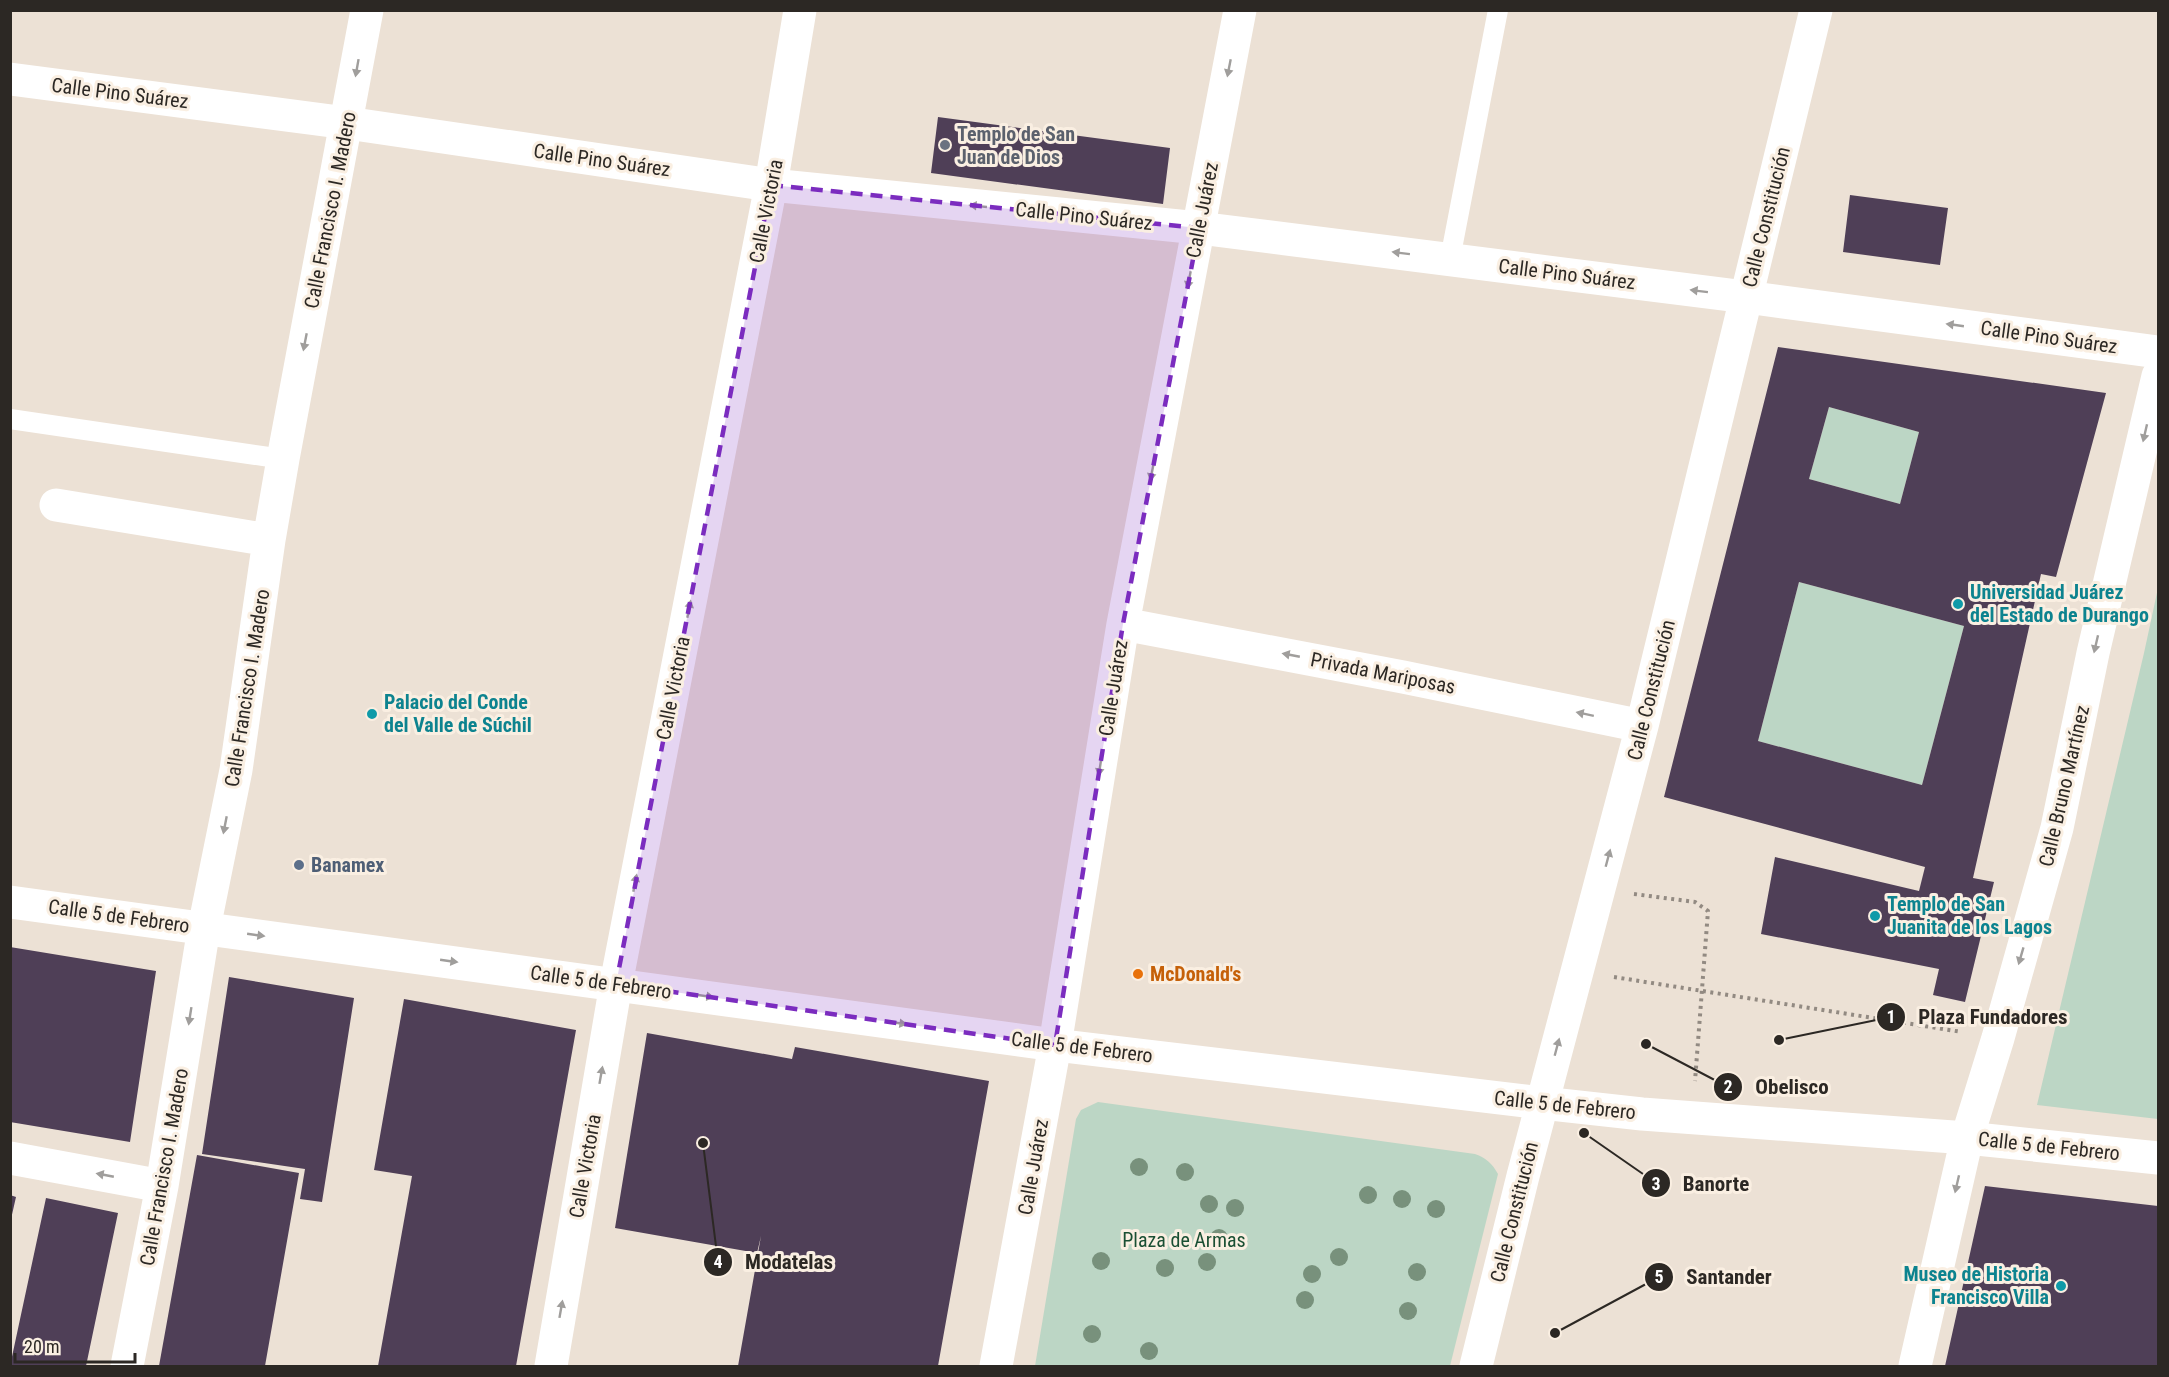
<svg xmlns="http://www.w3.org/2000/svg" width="2169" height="1377" viewBox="0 0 2169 1377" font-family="'Roboto Condensed',sans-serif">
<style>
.green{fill:#bcd6c5}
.building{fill:#4f3f57;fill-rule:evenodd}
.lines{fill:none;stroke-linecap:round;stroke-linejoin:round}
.path{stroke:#928a82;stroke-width:4;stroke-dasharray:3 4.5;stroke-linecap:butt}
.lane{stroke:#fff;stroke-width:20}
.street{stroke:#fff;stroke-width:33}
.secondary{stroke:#fff;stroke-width:33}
.tree{fill:#78917c}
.oneway{fill:#a09e9c}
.marked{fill:#7b2cbf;fill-opacity:0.2;stroke:#7b2cbf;stroke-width:4.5;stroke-dasharray:12 8;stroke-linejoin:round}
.worship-dot{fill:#6b7280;stroke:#faefe2;stroke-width:2}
.culture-dot{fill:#0f9aa8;stroke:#faefe2;stroke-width:2}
.service-dot{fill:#5c6f8a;stroke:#faefe2;stroke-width:2}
.food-dot{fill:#e8710a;stroke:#faefe2;stroke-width:2}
.labels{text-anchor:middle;stroke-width:6;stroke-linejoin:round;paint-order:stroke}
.street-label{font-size:20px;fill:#2c2824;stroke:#faefe2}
.worship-label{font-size:20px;font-weight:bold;fill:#5b616d;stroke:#faefe2;text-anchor:start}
.culture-label{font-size:20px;font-weight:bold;fill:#0d838f;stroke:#faefe2;text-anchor:start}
.service-label{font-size:20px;font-weight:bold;fill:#4e5e75;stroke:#faefe2;text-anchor:start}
.food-label{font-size:20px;font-weight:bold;fill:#c56008;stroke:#faefe2;text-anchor:start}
.park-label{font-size:20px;fill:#1a4f33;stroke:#faefe2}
.leader{fill:none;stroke:#2c2824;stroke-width:2}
.callout-dot{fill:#2c2824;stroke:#faefe2;stroke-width:2}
.mark-label{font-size:18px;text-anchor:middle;font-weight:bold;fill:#fff}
.callout-label{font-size:21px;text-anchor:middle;font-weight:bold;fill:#2c2824;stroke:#faefe2;stroke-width:6;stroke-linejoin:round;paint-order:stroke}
</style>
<rect width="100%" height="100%" fill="#ece1d5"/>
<path class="green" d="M1829 407 1919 432 1900 504 1809 479Z
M1799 582 1964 626 1922 785 1758 741Z
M2158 588V1119L2037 1105 2144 653Z
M1098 1102 1475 1154C1486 1158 1492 1163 1498 1174L1450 1366H1035L1076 1119 1081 1110Z"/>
<path class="building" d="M938 117 1170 148 1163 204 931 173Z
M1850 195 1948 208 1940 265 1843 252Z
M1778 347 2106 393 2056 577 2041 574 1973 878 1994 882 1965 1002 1933 995 1939 969 1761 934 1775 857 1919 891 1925 867 1664 797ZM1829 407 1919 432 1900 504 1809 479ZM1799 582 1964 626 1922 785 1758 741Z
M10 947 156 971 130 1142 10 1122Z
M229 977 354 998 322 1202 300 1199 305 1169 202 1154Z
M404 999 576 1030 516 1366H378L412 1176 374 1170Z
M647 1033 792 1059 795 1047 989 1081 938 1366H738L761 1236 757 1253 615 1228Z
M197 1155 299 1173 265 1366H159Z
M1985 1186 2158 1206V1366H1945Z
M10 1195 16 1197 11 1219H10Z
M46 1198 118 1213 86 1366H10Z"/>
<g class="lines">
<path class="path" d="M1634 894 1695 902 1708 911 1695 1081
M1614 977 1962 1032"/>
<path class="lane" d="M1450 259 1498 10
M10 419 283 459"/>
<path class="street" d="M56 505 269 540
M1123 624 1403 677 1642 726
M10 1158 162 1186
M127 1366 162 1186 204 928 236 770 269 540 283 459 367 10
M551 1366 616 984 771 185 800 10
M996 1366 1055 1045 1123 624 1240 10
M1476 1366 1523 1176 1642 726 1816 10
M1915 1366 1967 1138 1998 1038 2057 828 2093 653 2158 376"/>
<path class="secondary" d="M10 79 347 123 771 185 1199 228 1746 297 2158 352
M10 902 1055 1045 1542 1103 1642 1114 1967 1138 2158 1158"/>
</g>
<g class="tree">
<circle cx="1139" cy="1167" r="9"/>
<circle cx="1185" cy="1172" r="9"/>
<circle cx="1368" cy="1195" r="9"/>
<circle cx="1402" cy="1199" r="9"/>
<circle cx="1209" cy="1204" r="9"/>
<circle cx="1235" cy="1208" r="9"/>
<circle cx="1436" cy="1209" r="9"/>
<circle cx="1219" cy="1238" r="9"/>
<circle cx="1339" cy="1257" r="9"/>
<circle cx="1101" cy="1261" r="9"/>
<circle cx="1207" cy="1262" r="9"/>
<circle cx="1165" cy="1268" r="9"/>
<circle cx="1417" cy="1272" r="9"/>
<circle cx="1312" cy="1274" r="9"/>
<circle cx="1305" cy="1300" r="9"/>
<circle cx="1408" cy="1311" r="9"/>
<circle cx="1092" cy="1334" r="9"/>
<circle cx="1149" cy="1351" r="9"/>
</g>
<defs><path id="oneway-solid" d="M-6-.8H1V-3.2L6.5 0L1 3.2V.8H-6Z" transform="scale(1.5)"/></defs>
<g class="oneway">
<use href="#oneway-solid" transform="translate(357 68) rotate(100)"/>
<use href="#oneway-solid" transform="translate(1229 68) rotate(101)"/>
<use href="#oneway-solid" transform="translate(978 206) rotate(-174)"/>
<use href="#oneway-solid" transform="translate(1401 253) rotate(-173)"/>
<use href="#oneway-solid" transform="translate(1189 280) rotate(101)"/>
<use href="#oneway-solid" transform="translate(1699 291) rotate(-173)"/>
<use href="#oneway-solid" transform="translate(1955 325) rotate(-172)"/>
<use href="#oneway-solid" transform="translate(305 342) rotate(101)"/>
<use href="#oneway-solid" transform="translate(2145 433) rotate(103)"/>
<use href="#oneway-solid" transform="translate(1152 472) rotate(101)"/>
<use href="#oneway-solid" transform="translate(689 609) rotate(-79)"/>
<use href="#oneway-solid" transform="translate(2096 644) rotate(103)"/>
<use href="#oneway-solid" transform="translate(1291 655) rotate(-169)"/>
<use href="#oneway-solid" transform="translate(1585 714) rotate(-168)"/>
<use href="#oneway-solid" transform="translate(1100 767) rotate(99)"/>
<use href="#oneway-solid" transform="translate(225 825) rotate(101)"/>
<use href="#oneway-solid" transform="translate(1608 858) rotate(-75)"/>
<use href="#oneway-solid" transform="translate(635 883) rotate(-79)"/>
<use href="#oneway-solid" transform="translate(256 935) rotate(8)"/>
<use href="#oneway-solid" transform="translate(2021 956) rotate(106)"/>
<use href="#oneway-solid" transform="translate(449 961) rotate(8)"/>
<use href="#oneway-solid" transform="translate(705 996) rotate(8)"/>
<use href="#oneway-solid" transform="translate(190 1016) rotate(99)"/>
<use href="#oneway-solid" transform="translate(898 1023) rotate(8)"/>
<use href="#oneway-solid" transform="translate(1557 1047) rotate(-75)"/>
<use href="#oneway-solid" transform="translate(601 1075) rotate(-80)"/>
<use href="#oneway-solid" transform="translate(105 1175) rotate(-169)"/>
<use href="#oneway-solid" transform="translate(1957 1184) rotate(103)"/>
<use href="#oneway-solid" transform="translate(561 1309) rotate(-80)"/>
</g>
<path class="marked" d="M771 185 1199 228 1123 624 1055 1045 616 984Z"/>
<circle class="worship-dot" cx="945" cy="145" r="6"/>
<g class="culture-dot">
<circle cx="1958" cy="604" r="6"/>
<circle cx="372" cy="714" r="6"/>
<circle cx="1875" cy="916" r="6"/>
<circle cx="2061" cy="1286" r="6"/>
</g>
<circle class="service-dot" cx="299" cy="865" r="6"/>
<circle class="food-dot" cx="1138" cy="974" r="6"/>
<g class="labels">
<g class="street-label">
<text transform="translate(120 93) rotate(7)" y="7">Calle Pino Suárez</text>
<text transform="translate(602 160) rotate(8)" y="7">Calle Pino Suárez</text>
<text transform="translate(330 210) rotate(-79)" y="7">Calle Francisco I. Madero</text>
<text transform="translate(1202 210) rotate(-79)" y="7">Calle Juárez</text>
<text transform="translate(766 211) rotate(-79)" y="7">Calle Victoria</text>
<text transform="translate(1084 216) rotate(6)" y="7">Calle Pino Suárez</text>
<text transform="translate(1766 217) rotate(-76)" y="7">Calle Constitución</text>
<text transform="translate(1567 274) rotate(7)" y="7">Calle Pino Suárez</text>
<text transform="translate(2049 337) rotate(8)" y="7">Calle Pino Suárez</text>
<text transform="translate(1383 673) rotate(11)" y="7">Privada Mariposas</text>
<text transform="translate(247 688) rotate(-81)" y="7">Calle Francisco I. Madero</text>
<text transform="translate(673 688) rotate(-79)" y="7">Calle Victoria</text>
<text transform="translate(1113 688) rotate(-81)" y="7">Calle Juárez</text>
<text transform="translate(1651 690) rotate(-76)" y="7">Calle Constitución</text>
<text transform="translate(2064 786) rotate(-77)" y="7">Calle Bruno Martínez</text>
<text transform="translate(119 916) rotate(8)" y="7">Calle 5 de Febrero</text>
<text transform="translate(601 982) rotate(8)" y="7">Calle 5 de Febrero</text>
<text transform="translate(1082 1047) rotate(7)" y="7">Calle 5 de Febrero</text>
<text transform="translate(1565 1105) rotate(6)" y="7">Calle 5 de Febrero</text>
<text transform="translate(2049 1146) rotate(6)" y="7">Calle 5 de Febrero</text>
<text transform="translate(585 1166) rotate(-80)" y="7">Calle Victoria</text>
<text transform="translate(164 1167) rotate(-80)" y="7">Calle Francisco I. Madero</text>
<text transform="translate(1033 1167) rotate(-80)" y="7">Calle Juárez</text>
<text transform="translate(1514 1212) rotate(-76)" y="7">Calle Constitución</text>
</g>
<g class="worship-label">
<text x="957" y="141">Templo de San<tspan x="957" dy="23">Juan de Dios</tspan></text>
</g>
<g class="culture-label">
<text x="1970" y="599">Universidad Juárez<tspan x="1970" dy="23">del Estado de Durango</tspan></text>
<text x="384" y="709">Palacio del Conde<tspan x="384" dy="23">del Valle de Súchil</tspan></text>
<text x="1887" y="911">Templo de San<tspan x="1887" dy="23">Juanita de los Lagos</tspan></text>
<text x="2049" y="1281" text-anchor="end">Museo de Historia<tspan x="2049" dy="23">Francisco Villa</tspan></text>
</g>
<g class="service-label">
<text x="311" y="872">Banamex</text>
</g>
<g class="food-label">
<text x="1150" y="981">McDonald's</text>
</g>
<g class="park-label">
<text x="1184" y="1247">Plaza de Armas</text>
</g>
</g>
<path class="leader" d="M1779 1040L1891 1017M1646 1044L1728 1087M1584 1133L1656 1183M703 1143L718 1262M1555 1333L1659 1277"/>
<g class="callout-dot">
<circle cx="1779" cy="1040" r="6"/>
<circle cx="1646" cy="1044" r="6"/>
<circle cx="1584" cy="1133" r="6"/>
<circle cx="703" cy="1143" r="6"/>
<circle cx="1555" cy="1333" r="6"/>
<circle cx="1891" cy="1017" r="15"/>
<circle cx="1728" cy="1087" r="15"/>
<circle cx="1656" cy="1183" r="15"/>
<circle cx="718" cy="1262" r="15"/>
<circle cx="1659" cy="1277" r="15"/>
</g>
<g class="mark-label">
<text x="1891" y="1023">1</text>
<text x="1728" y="1093">2</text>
<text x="1656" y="1190">3</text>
<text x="718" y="1268">4</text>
<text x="1659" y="1283">5</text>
</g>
<g class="callout-label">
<text x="1993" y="1024">Plaza Fundadores</text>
<text x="1792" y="1094">Obelisco</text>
<text x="1716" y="1191">Banorte</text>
<text x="789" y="1269">Modatelas</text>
<text x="1729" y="1284">Santander</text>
</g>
<rect width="2169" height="1377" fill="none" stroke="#2c2824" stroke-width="24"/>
<path d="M15 1353v9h120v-9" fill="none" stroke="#2c2824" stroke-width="3"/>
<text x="24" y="1353" font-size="18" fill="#2c2824" stroke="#faefe2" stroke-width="4.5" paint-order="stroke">20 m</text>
</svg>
